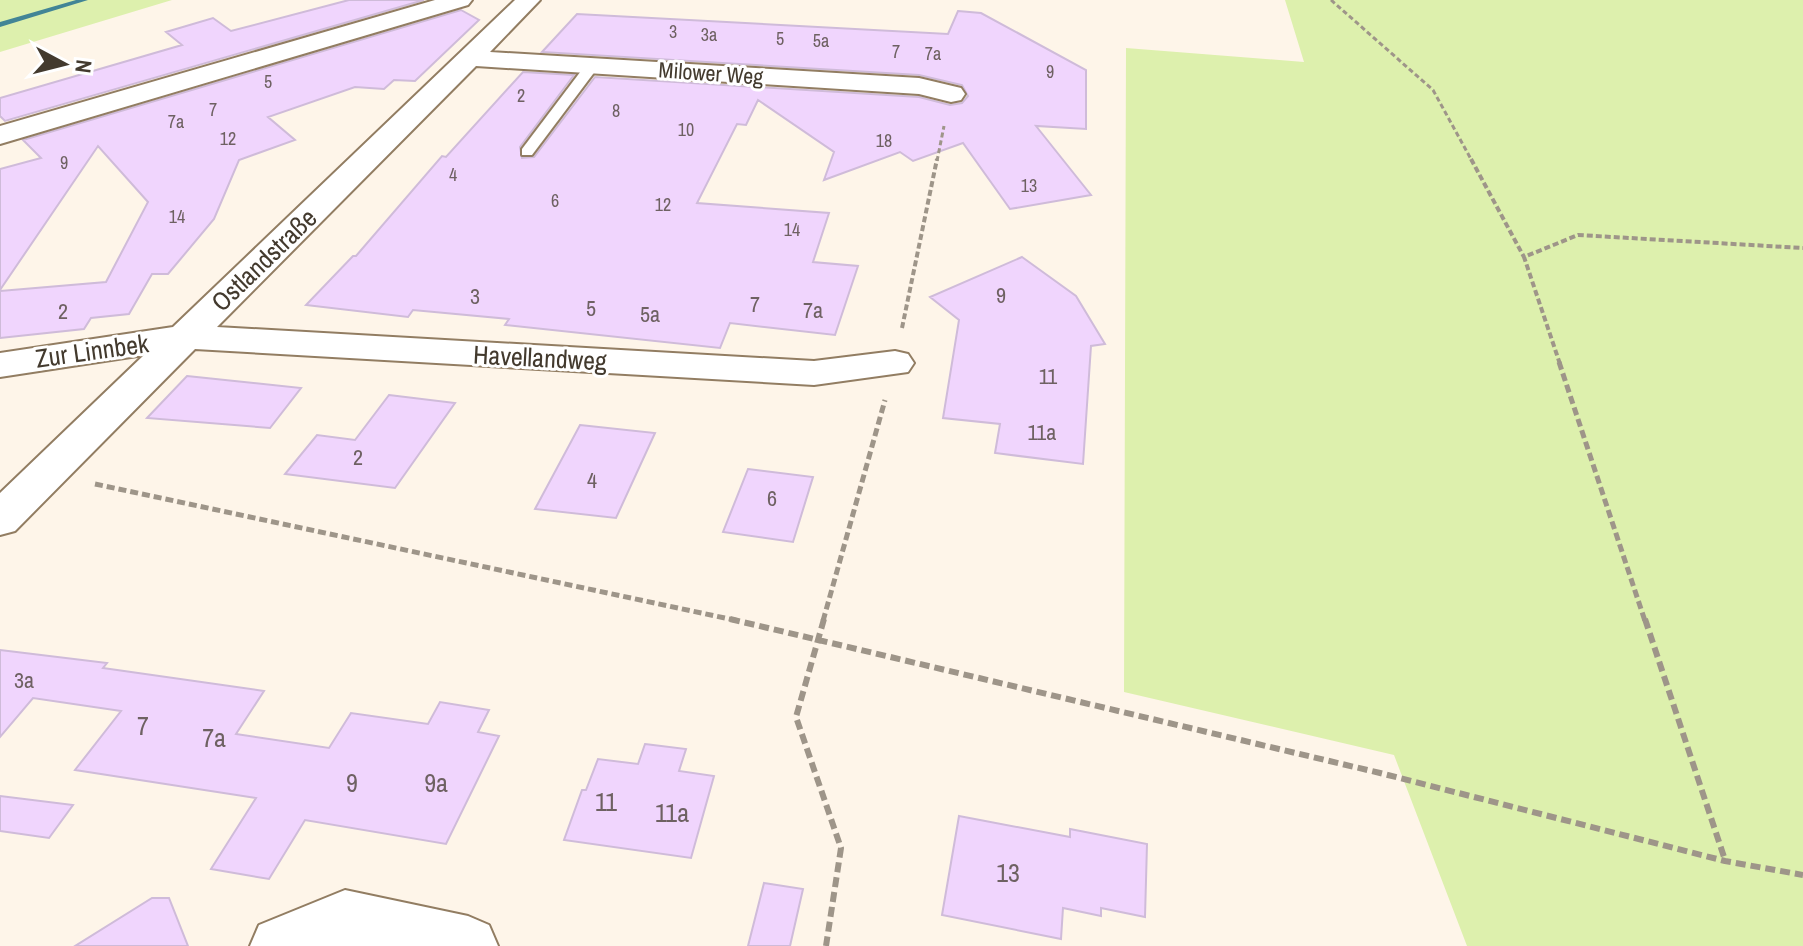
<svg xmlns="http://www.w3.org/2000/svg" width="1803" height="946" viewBox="0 0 1803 946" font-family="'Archivo Narrow',sans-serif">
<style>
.green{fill:#ddf0ad}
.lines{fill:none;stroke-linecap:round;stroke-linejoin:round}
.stream{fill:#428596;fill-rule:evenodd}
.building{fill:#f0d5fd;stroke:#cfbbd9;stroke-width:2}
.service-casing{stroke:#927d62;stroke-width:4}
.minor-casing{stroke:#927d62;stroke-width:4}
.path-far3{stroke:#9e9589;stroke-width:3;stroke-dasharray:5 3;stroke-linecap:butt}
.path-far2{stroke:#9e9589;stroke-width:4;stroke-dasharray:6 3;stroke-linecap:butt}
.path-far1{stroke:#9e9589;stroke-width:5;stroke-dasharray:8 4;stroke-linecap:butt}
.path{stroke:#9e9589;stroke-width:6;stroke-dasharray:10 5;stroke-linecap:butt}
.service{fill:#fff;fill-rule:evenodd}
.minor{fill:#fff;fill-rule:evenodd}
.labels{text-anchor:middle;stroke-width:6;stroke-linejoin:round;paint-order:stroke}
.far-number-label{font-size:18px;fill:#6e6162}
.far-street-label{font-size:22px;fill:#433a2e;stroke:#fff}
.number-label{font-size:22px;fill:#6e6162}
.street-label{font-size:26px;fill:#433a2e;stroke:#fff}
.near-number-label{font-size:26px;fill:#6e6162}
</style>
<rect width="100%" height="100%" fill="#fef5e9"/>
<path class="green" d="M0 0H172L0 52Z
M1285 0H1803V946H1467L1394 755 1124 692 1126 48 1304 62Z"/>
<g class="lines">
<path class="stream" d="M76 0H88L0 27V22Z"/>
</g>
<path class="building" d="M349 0H424L5 121 0 116V98L182 45 166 32 213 18 231 31Z
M461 10 479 20 415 81 394 80 384 89 355 87 268 117 295 140 239 160 214 219 168 274H152L129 314 91 318 84 329 0 338V291L106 282 148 202 98 146 0 290V169L41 158 23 140Z
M958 11 981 13 1086 70V129L1036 126 1091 195 1010 209 963 143 913 161 900 152 824 180 834 152 758 100 746 125 737 124 697 203 829 213 813 262 858 266 835 335 730 323 720 348 505 325 509 319 413 310 408 317 306 305 353 256H356L442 156 446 157 523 72 574 75 520 147 522 158 534 157 595 77 919 97 950 105 962 103 968 96 962 85 919 75 542 52 577 14 948 34Z
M1022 257 1076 296 1105 344 1091 346 1083 464 995 453 1000 424 943 418 959 320 930 297Z
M187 376 301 388 270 428 147 418Z
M389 395 455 403 395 488 285 474 317 435 355 440Z
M580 425 655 433 616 518 535 509Z
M748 469 813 477 793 542 723 532Z
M0 650 107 663 103 668 264 691 236 734 329 748 351 713 428 724 440 702 489 710 478 732 499 736 446 844 305 820 269 879 211 869 256 798 75 770 121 711 33 698 0 737Z
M645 744 686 749 679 771 714 776 691 858 564 840 582 790H586L598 759 638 764Z
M0 796 73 805 49 838 0 831Z
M959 816 1070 837V829L1147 844 1145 917 1101 908V916L1063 908 1061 939 942 915Z
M764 883 803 889 790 946H748Z
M152 898H169L188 946H75Z"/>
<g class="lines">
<defs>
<path id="service" d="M592 62 599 66 532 155H522V149L587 63Z"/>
<path id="minor" d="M435 0H472L468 5 0 144V126Z
M515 0H540L490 52 919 78 961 88 965 94 961 100 951 102 919 94 476 66 217 327 814 361 895 351 908 354 914 363 908 372 814 385 195 349 15 531 0 535V493L144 355 0 377V353L173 327Z
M345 890 468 916 489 925 498 946H250L259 925Z"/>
</defs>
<use href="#service" class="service-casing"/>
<use href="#minor" class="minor-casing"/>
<path class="path-far3" d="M1331 0 1433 90 1472 161
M937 161 944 126"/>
<path class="path-far2" d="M1471 159 1524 257
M902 328 937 159
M1560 364 1524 257 1578 235 1803 248"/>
<path class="path-far1" d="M1559 362 1645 621
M95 484 739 621
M823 621 885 400"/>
<path class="path" d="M730 619 1380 773 1725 861 1803 875
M824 619 796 717 841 848 826 946
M1645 619 1725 860"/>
<use href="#service" class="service"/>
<use href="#minor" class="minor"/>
</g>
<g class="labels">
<g class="far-number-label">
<text x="673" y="38">3</text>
<text x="709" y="41">3a</text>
<text x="780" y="45">5</text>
<text x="821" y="47">5a</text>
<text x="896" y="58">7</text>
<text x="933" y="60">7a</text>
<text x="1050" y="78">9</text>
<text x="268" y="88">5</text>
<text x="521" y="102">2</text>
<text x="213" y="116">7</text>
<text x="616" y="117">8</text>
<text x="176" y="128">7a</text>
<text x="686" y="136">10</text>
<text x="228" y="145">12</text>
<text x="884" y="147">18</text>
<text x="64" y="169">9</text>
<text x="453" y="181">4</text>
<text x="1029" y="192">13</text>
<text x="555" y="207">6</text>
<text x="663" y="211">12</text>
<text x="177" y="223">14</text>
<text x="792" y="236">14</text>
</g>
<g class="far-street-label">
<text transform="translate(711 73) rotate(4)" y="8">Milower Weg</text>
</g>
<g class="number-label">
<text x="1001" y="303">9</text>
<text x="475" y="304">3</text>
<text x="755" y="312">7</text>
<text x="591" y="316">5</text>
<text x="813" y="318">7a</text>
<text x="63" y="319">2</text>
<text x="650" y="322">5a</text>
<text x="1048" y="384">11</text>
<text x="1042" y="440">11a</text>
<text x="358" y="465">2</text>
<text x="592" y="488">4</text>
<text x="772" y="506">6</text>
<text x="24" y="688">3a</text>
</g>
<g class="street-label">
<text transform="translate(264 260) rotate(-44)" y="9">Ostlandstraße</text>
<text transform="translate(92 351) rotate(-8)" y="9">Zur Linnbek</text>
<text transform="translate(540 358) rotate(3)" y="9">Havellandweg</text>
</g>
<g class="near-number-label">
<text x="143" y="735">7</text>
<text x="214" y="747">7a</text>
<text x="352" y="792">9</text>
<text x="436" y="792">9a</text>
<text x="606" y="811">11</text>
<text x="672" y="822">11a</text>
<text x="1008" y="882">13</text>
</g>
</g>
<g transform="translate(64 64) rotate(97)" stroke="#ffffff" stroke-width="6" paint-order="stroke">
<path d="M0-6L14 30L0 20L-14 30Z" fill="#433a2e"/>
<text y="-12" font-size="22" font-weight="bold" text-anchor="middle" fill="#433a2e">N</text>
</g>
</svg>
